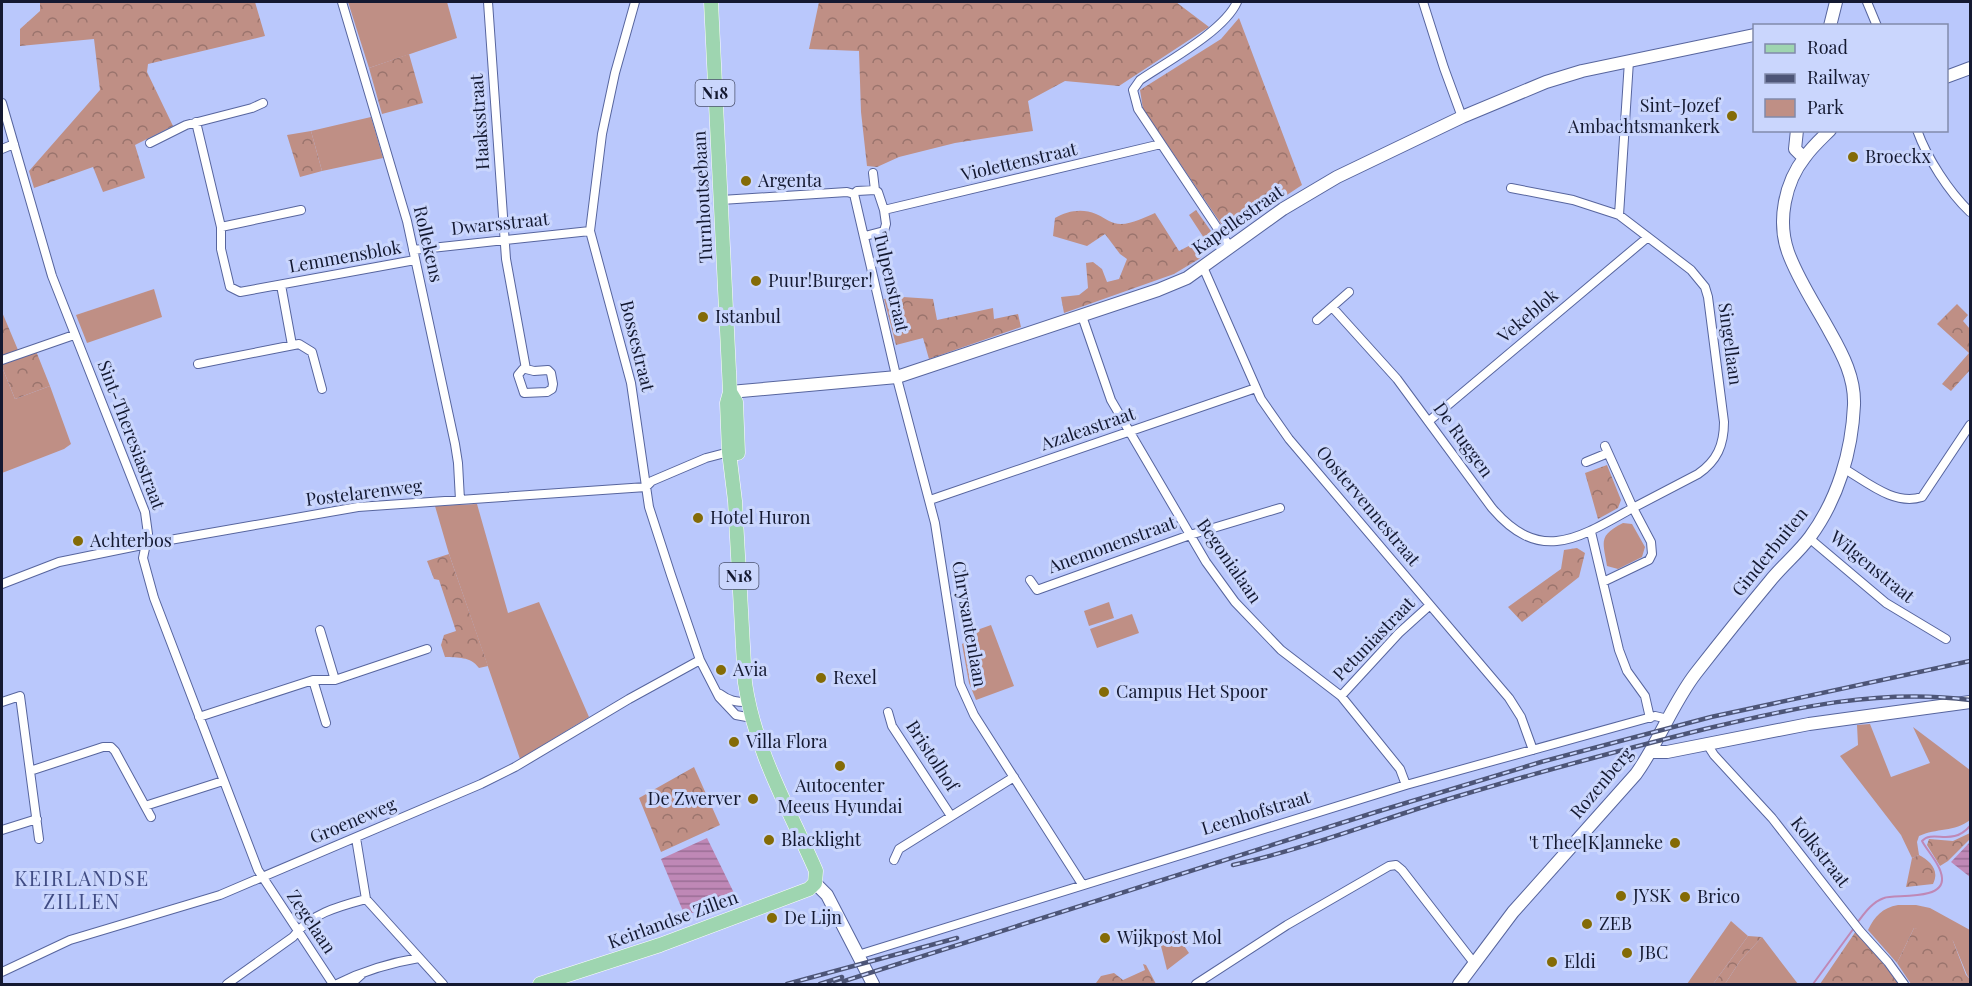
<svg xmlns="http://www.w3.org/2000/svg" width="1972" height="986" viewBox="0 0 1972 986" font-family="'Playfair Display',serif">
<style>
.green{fill:#bf8f85}
.forest{fill:url(#forest-crowns)}
.water{fill:url(#water-rules)}
.lines{fill:none;stroke-linecap:round;stroke-linejoin:round}
.stream{stroke:#bf88b6;stroke-width:2}
.street-casing{stroke:#57659e;stroke-width:10}
.secondary-casing{stroke:#57659e;stroke-width:14}
.primary-casing{stroke:#fff;stroke-width:15}
.street{stroke:#fff;stroke-width:8}
.secondary{stroke:#fff;stroke-width:12}
.primary{stroke:#9ed5b0;stroke-width:14}
.rail-casing{stroke:#4d5577;stroke-width:4.5}
.rail{stroke:#cad6fd;stroke-width:2;stroke-dasharray:7;stroke-linecap:butt}
.poi-dot{fill:#846b06;stroke:#cad6fd;stroke-width:2}
.labels{text-anchor:middle;stroke-width:6;stroke-linejoin:round;paint-order:stroke}
.shield{fill:#cad6fd;stroke:#4b526e;stroke-width:1.5}
.shield-label{font-size:16px;font-weight:bold;fill:#141931}
.poi-label{font-size:18px;fill:#141931;stroke:#cad6fd;text-anchor:start}
.street-label{font-size:18px;fill:#141931;stroke:#cad6fd}
.neighbourhood-label{font-size:20px;letter-spacing:1.5px;fill:#404c84;stroke:#cad6fd}
</style>
<defs>
<pattern id="forest-crowns" width="20" height="18" patternUnits="userSpaceOnUse" patternTransform="scale(1.5)"><rect width="20" height="18" fill="#bf8f85"/><path d="M2 6a3 3 0 1 1 6 0M12 15a3 3 0 1 1 6 0" fill="none" stroke="#9a746d"/></pattern>
<pattern id="water-rules" width="6" height="5" patternUnits="userSpaceOnUse" patternTransform="scale(1.5)"><rect width="6" height="5" fill="#bf88b6"/><path d="M0 2.5h6" fill="none" stroke="#9a6e95"/></pattern>
</defs>
<rect width="100%" height="100%" fill="#bac8fc"/>
<path class="green" d="M348 2H447L457 38 369 68Z
M371 117 383 158 322 171 311 131Z
M154 289 162 317 87 343 76 315Z
M2 367 15 399 50 386 71 444 64 449 2 473Z
M477 504 508 613 539 602 589 717 520 759 449 554 435 506Z
M1623 523 1632 524 1645 547 1642 557 1618 569 1607 566C1603 541 1598 536 1623 523Z
M1109 602 1114 618 1089 626 1084 611Z
M1132 614 1139 633 1097 648 1090 629Z
M991 625 1014 686 976 700 969 683 962 644 967 641 966 634Z
M1870 724 1891 777 1930 763 1913 727 1970 770V820C1955 832 1936 828 1919 836L1917 842 1919 855 1912 858 1901 835 1840 756 1858 745 1857 725Z
M1898 905H1916L1930 908 1970 930V979L1967 975 1953 941 1914 928 1897 963 1868 930C1875 916 1882 908 1898 905Z
M1731 921 1748 936 1713 984H1687Z
M1174 931 1189 953 1167 970 1159 938Z
M1762 937 1798 984H1725L1740 961Z"/>
<path class="forest" d="M40 2H255L265 36 148 64 147 72 173 126 135 145 145 178 103 192 93 167 34 188 29 171 100 90 94 39 20 46V29L40 11Z
M819 2H1176L1209 27 1119 86 1065 81 1028 101 1033 131 955 143 899 157 877 167 867 166 861 112 859 51 809 49Z
M1239 18 1302 185 1228 234 1143 109 1140 90 1221 39Z
M409 54 423 103 382 114 369 68Z
M311 131 322 171 300 177 287 135Z
M1196 210 1218 241 1199 259 1174 274 1064 313 1061 297 1079 295 1088 288 1086 263 1093 262 1102 269 1107 282 1119 279 1127 259 1120 254 1105 234 1087 246 1053 236 1055 218C1067 211 1082 208 1096 214 1102 216 1107 221 1114 223 1127 227 1143 218 1155 213L1179 251 1204 238 1189 215Z
M903 297 933 299 937 320 993 308 994 319 1018 314 1021 327 929 359 923 338 896 345 884 299Z
M1957 304 1968 315 1963 321 1970 329V370L1951 391 1942 384 1969 353 1937 324Z
M2 312 18 350 36 351 50 386 15 399 2 367Z
M1607 465 1621 500 1618 508 1598 519 1585 473Z
M1577 548 1585 553 1579 577 1522 622 1508 607 1561 569 1564 550Z
M449 554 488 666 479 668C470 656 458 658 445 657L441 645 444 635 456 631 439 580 434 579 427 561Z
M694 767 720 825 661 852 639 798Z
M1970 833V839L1948 861 1940 866 1927 845 1929 839 1953 841Z
M1919 855C1930 861 1940 870 1933 884L1906 887 1912 858Z
M1914 928 1944 931 1953 941 1966 975 1970 979V984H1911L1897 963Z
M1856 931 1900 984H1820Z
M1748 936 1762 937 1740 961 1725 984H1713Z
M1143 964 1146 965 1156 984 1096 983 1101 976 1114 973 1123 980 1145 970Z"/>
<path class="water" d="M707 838 735 895 685 916 661 859Z
M1970 842V877L1951 862Z"/>
<g class="lines">
<path class="stream" d="M1857 923C1864 914 1872 902 1884 898 1895 894 1944 901 1942 878 1941 865 1928 852 1922 841 1933 829 1952 847 1970 826
M1813 984 1854 928"/>
<defs>
<path id="street" d="M342 2 407 221 455 444 458 463 460 500
M488 2 506 259 526 369 534 371 548 370 551 373 553 384 552 389 547 392 524 393 518 375 523 369H526
M635 2 615 73 602 134 590 231 631 383 649 507 671 575 700 660 719 697 736 715 752 718
M1423 2 1444 68 1462 117
M1867 2 1877 26
M2 103 52 276 145 512 148 534 143 558 154 598 258 870 333 984
M196 122 221 227V249L230 287 240 292 415 260
M1917 130C1927 158 1949 192 1970 212
M150 143 186 125 252 108 263 103
M2 149 14 144
M854 194 895 371 935 523 960 684 974 715 1082 884
M721 200 847 192 854 194 857 191 875 190
M884 210 1161 144
M1619 215 1629 61
M221 227 301 210
M865 236 884 231 886 224 884 210 878 192 875 190 873 173
M1230 247 1138 109 1133 90 1140 80C1168 61 1224 31 1237 2
M413 250 590 231
M1203 267 1261 399 1289 439 1509 698 1521 717 1533 750
M281 285 292 345
M1332 307 1397 379 1492 508C1539 563 1576 540 1629 510 1652 498 1675 486 1698 474 1717 461 1724 445 1724 422L1708 297 1705 287 1691 270 1619 215 1573 200 1511 188
M1082 316 1111 400 1206 562 1235 602 1281 650 1341 696 1400 769 1406 785
M1317 320 1349 292
M2 360 74 335
M198 364 299 344 312 352 322 389
M1429 421 1648 237
M1586 462 1608 453
M1843 468C1867 482 1894 506 1922 497L1970 425
M930 500 1256 388
M1591 532 1619 650 1627 671 1645 696 1650 718
M1809 538 1886 603 1946 639
M1030 580 1037 590 1190 535 1280 508
M1603 582 1649 560 1652 554 1651 542 1633 508 1605 446
M2 584 59 562 147 544 358 507 646 487 652 481 706 458 729 452
M320 630 335 680
M313 680 326 723
M720 694C729 701 736 702 748 702
M1341 696 1399 633 1430 605
M2 702 20 696 39 839
M888 712 892 726 951 816
M199 717 313 680H335L427 649
M1707 744 1714 755 1772 818 1860 931 1888 962 1904 984
M30 771 103 747H111L115 751 145 806 223 781
M145 806 151 817
M2 830 37 819
M356 838 366 899 443 984
M894 860 899 849 1014 777
M858 955 1406 785 1655 716 1668 719
M2 972 70 940 220 895 481 784 515 767 629 699 700 660
M227 984 293 937C309 914 340 906 366 899
M337 984C363 971 389 963 419 958
M351 984 362 974
M1196 984 1287 925 1389 866 1396 865 1402 870 1474 963"/>
<path id="secondary" d="M1830 26 1836 2
M1946 77 1970 68
M1797 130 1795 149 1804 158
M730 392 897 377 1158 290 1187 278 1283 209 1337 177 1462 117 1546 82 1582 71 1754 35
M1651 752H1667L1809 724 1970 702
M815 883 827 895 873 984
M1459 984 1513 912 1636 774C1659 742 1672 704 1696 673 1721 641 1745 611 1770 581 1783 565 1798 553 1810 537 1838 499 1852 451 1854 405 1855 378 1843 355 1830 332 1816 306 1798 280 1788 252 1777 221 1785 182 1805 157 1812 147 1821 139 1830 130"/>
<path id="primary" d="M730 392 736 402 738 453
M540 984 660 945 809 889 815 883 816 871C789 809 755 751 745 683L735 501 729 452 727 403 730 392 729 371 711 2"/>
</defs>
<use href="#street" class="street-casing"/>
<use href="#secondary" class="secondary-casing"/>
<use href="#primary" class="primary-casing"/>
<use href="#street" class="street"/>
<use href="#secondary" class="secondary"/>
<use href="#primary" class="primary"/>
<defs>
<path id="rail" d="M1233 865C1300 850 1364 826 1429 805 1520 777 1613 752 1705 729 1793 708 1880 688 1970 700
M787 984 957 938
M820 984 842 977
M835 984 1376 812 1541 762 1711 717 1970 661"/>
</defs>
<use href="#rail" class="rail-casing"/>
<use href="#rail" class="rail"/>
</g>
<g class="poi-dot">
<circle cx="1732" cy="116" r="6"/>
<circle cx="1853" cy="157" r="6"/>
<circle cx="746" cy="181" r="6"/>
<circle cx="756" cy="281" r="6"/>
<circle cx="703" cy="317" r="6"/>
<circle cx="698" cy="518" r="6"/>
<circle cx="78" cy="541" r="6"/>
<circle cx="721" cy="670" r="6"/>
<circle cx="821" cy="678" r="6"/>
<circle cx="1104" cy="692" r="6"/>
<circle cx="734" cy="742" r="6"/>
<circle cx="840" cy="766" r="6"/>
<circle cx="753" cy="799" r="6"/>
<circle cx="769" cy="840" r="6"/>
<circle cx="1675" cy="843" r="6"/>
<circle cx="1621" cy="896" r="6"/>
<circle cx="1685" cy="897" r="6"/>
<circle cx="772" cy="918" r="6"/>
<circle cx="1587" cy="924" r="6"/>
<circle cx="1105" cy="938" r="6"/>
<circle cx="1627" cy="953" r="6"/>
<circle cx="1552" cy="962" r="6"/>
</g>
<g class="labels">
<g class="shield">
<rect x="695.5" y="80" width="39" height="26" rx="4.5"/>
<rect x="719.5" y="563" width="39" height="26" rx="4.5"/>
</g>
<g class="shield-label">
<text x="715" y="99">N18</text>
<text x="739" y="582">N18</text>
</g>
<g class="poi-label">
<text x="1720" y="112" text-anchor="end">Sint-Jozef<tspan x="1720" dy="21">Ambachtsmankerk</tspan></text>
<text x="1865" y="163">Broeckx</text>
<text x="758" y="187">Argenta</text>
<text x="768" y="287">Puur!Burger!</text>
<text x="715" y="323">Istanbul</text>
<text x="710" y="524">Hotel Huron</text>
<text x="90" y="547">Achterbos</text>
<text x="733" y="676">Avia</text>
<text x="833" y="684">Rexel</text>
<text x="1116" y="698">Campus Het Spoor</text>
<text x="746" y="748">Villa Flora</text>
<text x="840" y="792" text-anchor="middle">Autocenter<tspan x="840" dy="21">Meeus Hyundai</tspan></text>
<text x="741" y="805" text-anchor="end">De Zwerver</text>
<text x="781" y="846">Blacklight</text>
<text x="1663" y="849" text-anchor="end">'t Thee[K]anneke</text>
<text x="1633" y="902">JYSK</text>
<text x="1697" y="903">Brico</text>
<text x="784" y="924">De Lijn</text>
<text x="1599" y="930">ZEB</text>
<text x="1117" y="944">Wijkpost Mol</text>
<text x="1639" y="959">JBC</text>
<text x="1564" y="968">Eldi</text>
</g>
<g class="street-label">
<text transform="translate(480 122) rotate(-94)" y="6">Haaksstraat</text>
<text transform="translate(1019 162) rotate(-13)" y="6">Violettenstraat</text>
<text transform="translate(703 197) rotate(-93)" y="6">Turnhoutsebaan</text>
<text transform="translate(1238 220) rotate(-35)" y="6">Kapellestraat</text>
<text transform="translate(500 224) rotate(-6)" y="6">Dwarsstraat</text>
<text transform="translate(428 244) rotate(77)" y="6">Rollekens</text>
<text transform="translate(345 257) rotate(-10)" y="6">Lemmensblok</text>
<text transform="translate(891 282) rotate(77)" y="6">Tulpenstraat</text>
<text transform="translate(1528 316) rotate(-40)" y="6">Vekeblok</text>
<text transform="translate(1730 344) rotate(82)" y="6">Singellaan</text>
<text transform="translate(637 346) rotate(76)" y="6">Bossestraat</text>
<text transform="translate(1088 429) rotate(-19)" y="6">Azaleastraat</text>
<text transform="translate(131 435) rotate(69)" y="6">Sint-Theresiastraat</text>
<text transform="translate(1463 440) rotate(54)" y="6">De Ruggen</text>
<text transform="translate(364 493) rotate(-7)" y="6">Postelarenweg</text>
<text transform="translate(1368 506) rotate(50)" y="6">Oostervennestraat</text>
<text transform="translate(1112 545) rotate(-20)" y="6">Anemonenstraat</text>
<text transform="translate(1770 552) rotate(-51)" y="6">Ginderbuiten</text>
<text transform="translate(1229 561) rotate(55)" y="6">Begonialaan</text>
<text transform="translate(1872 567) rotate(39)" y="6">Wilgenstraat</text>
<text transform="translate(969 624) rotate(80)" y="6">Chrysantenlaan</text>
<text transform="translate(1374 639) rotate(-46)" y="6">Petuniastraat</text>
<text transform="translate(932 756) rotate(57)" y="6">Bristolhof</text>
<text transform="translate(1602 783) rotate(-50)" y="6">Rozenberg</text>
<text transform="translate(1256 813) rotate(-17)" y="6">Leenhofstraat</text>
<text transform="translate(353 821) rotate(-23)" y="6">Groeneweg</text>
<text transform="translate(1820 852) rotate(52)" y="6">Kolkstraat</text>
<text transform="translate(673 920) rotate(-20)" y="6">Keirlandse Zillen</text>
<text transform="translate(311 922) rotate(56)" y="6">Zegelaan</text>
</g>
<g class="neighbourhood-label">
<text x="82" y="886">KEIRLANDSE<tspan x="82" dy="23">ZILLEN</tspan></text>
</g>
</g>
<rect width="1972" height="986" fill="none" stroke="#141931" stroke-width="6"/>
<rect x="1753" y="24" width="195" height="108" fill="#cad6fd" stroke="#818aab" stroke-width="1.5"/>
<rect x="1765" y="44" width="30" height="9" fill="#9ed5b0" stroke="#818aab" stroke-width="1.5"/>
<text x="1807" y="54" font-size="18" fill="#141931">Road</text>
<rect x="1765" y="74" width="30" height="9" fill="#4d5577" stroke="#818aab" stroke-width="1.5"/>
<text x="1807" y="84" font-size="18" fill="#141931">Railway</text>
<rect x="1765" y="99" width="30" height="18" fill="#bf8f85" stroke="#818aab" stroke-width="1.5"/>
<text x="1807" y="114" font-size="18" fill="#141931">Park</text>
</svg>
